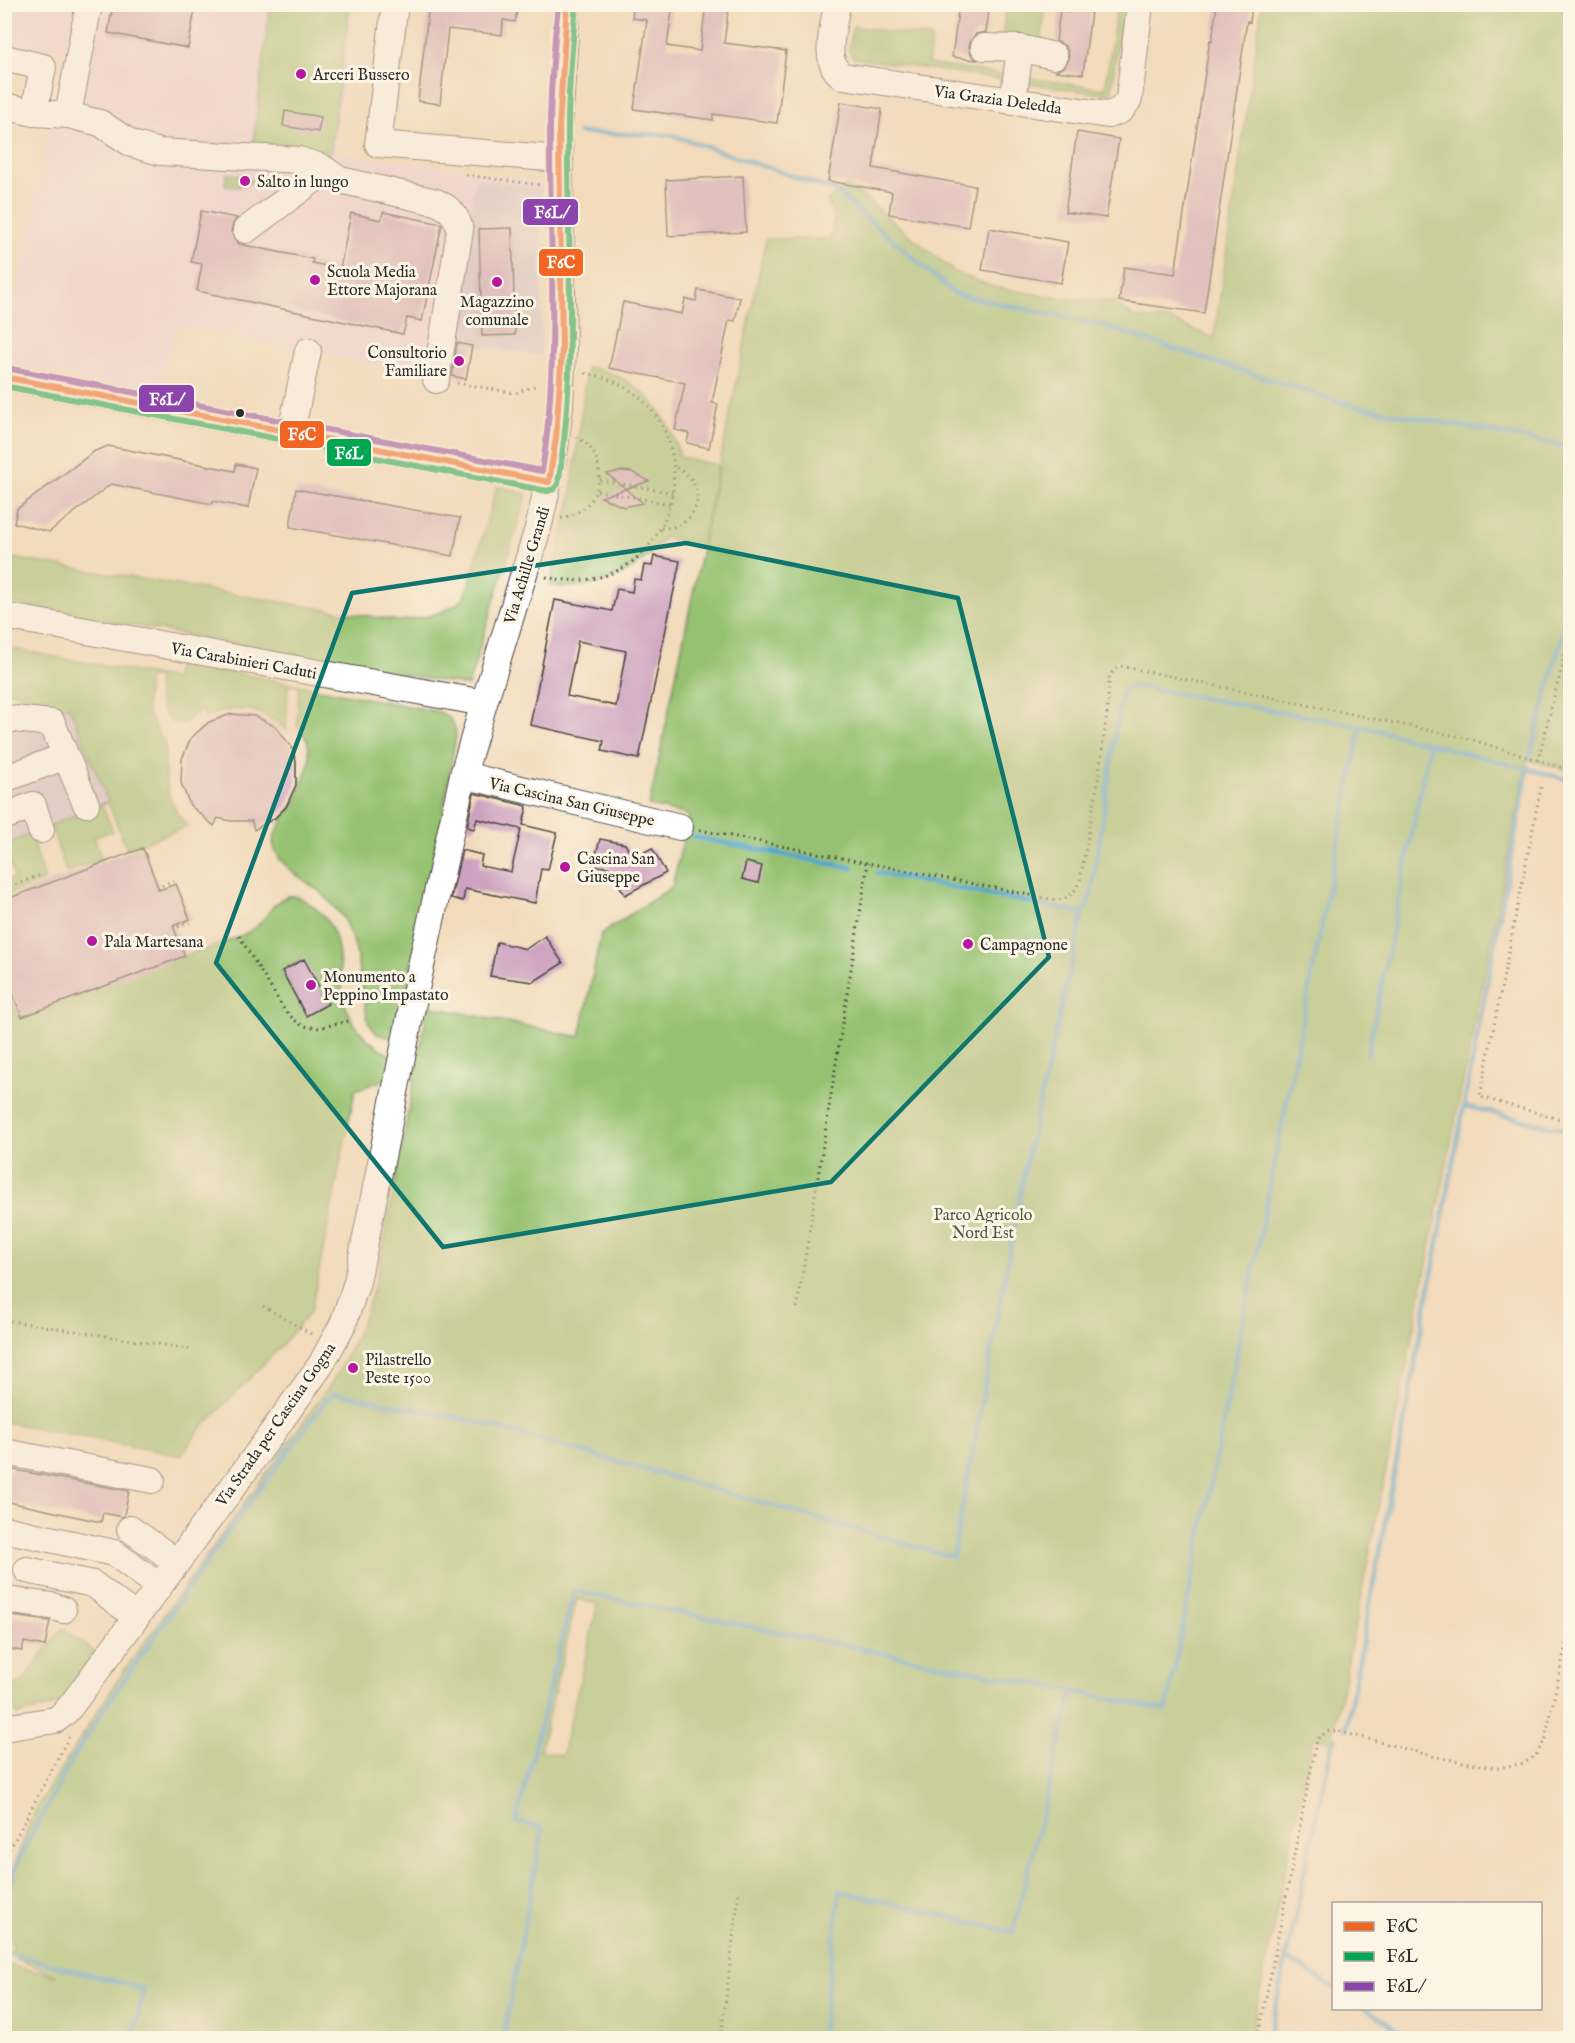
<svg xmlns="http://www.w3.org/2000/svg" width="1575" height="2043" viewBox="0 0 1575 2043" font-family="'IM FELL English',serif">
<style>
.built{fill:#f0d0e5}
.industrial{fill:#cebed2}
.green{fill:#95c170;stroke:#60764e;stroke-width:1.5;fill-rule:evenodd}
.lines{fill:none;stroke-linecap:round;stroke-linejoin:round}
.stream{stroke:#52a5cd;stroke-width:5}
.building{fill:#cda2c0;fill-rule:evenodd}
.minor-casing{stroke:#494541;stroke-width:28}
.path{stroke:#494541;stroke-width:3;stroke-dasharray:1.5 4.5;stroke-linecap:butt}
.minor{stroke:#fff;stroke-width:26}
.bus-1-casing{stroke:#fcf5e5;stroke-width:10}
.bus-2-casing{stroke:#fcf5e5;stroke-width:10}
.bus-3-casing{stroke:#fcf5e5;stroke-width:10}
.bus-1{stroke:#f26522;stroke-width:6}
.bus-2{stroke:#00a651;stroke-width:6}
.bus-3{stroke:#8e44ad;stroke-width:6}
.marked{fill:none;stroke:#0f766e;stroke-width:4.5;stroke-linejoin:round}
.poi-dot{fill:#b5179e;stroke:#fcf5e5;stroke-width:2}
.bus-dot{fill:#2b2b2b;stroke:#fcf5e5;stroke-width:2}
.labels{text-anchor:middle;stroke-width:6;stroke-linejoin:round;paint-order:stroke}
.poi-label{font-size:16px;fill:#2b2b2b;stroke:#fcf5e5;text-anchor:start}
.street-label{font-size:16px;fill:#2b2b2b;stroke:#fcf5e5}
.park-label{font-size:16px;fill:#4b5840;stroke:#fcf5e5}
.line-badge{stroke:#fcf5e5;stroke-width:2}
.badge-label{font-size:16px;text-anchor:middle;font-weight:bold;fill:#fff}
</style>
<rect width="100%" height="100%" fill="#fcf5e5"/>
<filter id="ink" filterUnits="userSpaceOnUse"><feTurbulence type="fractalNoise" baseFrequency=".0167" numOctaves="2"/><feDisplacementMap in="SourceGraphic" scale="12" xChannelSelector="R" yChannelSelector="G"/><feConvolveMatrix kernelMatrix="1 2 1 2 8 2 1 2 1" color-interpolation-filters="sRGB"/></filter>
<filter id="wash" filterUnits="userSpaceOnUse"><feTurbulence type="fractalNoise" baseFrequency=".008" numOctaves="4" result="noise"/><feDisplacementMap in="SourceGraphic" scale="24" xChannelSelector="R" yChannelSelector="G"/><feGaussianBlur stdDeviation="1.35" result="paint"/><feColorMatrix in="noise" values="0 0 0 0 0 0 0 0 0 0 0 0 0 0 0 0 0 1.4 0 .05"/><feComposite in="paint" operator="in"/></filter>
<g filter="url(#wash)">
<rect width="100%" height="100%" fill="#f2dbbb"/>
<path class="built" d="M5 5H353L335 152 541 182V188L475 179 451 342 431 377 176 324 159 394 5 363V355L64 52 5 40Z"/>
<path class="industrial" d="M475 179 541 188 542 356 451 342Z
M4 706 42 717 69 706 108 801 5 845Z"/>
<path class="green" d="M270 5H350L330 156 253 144Z
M1006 5H1046L1041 43 1002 38Z
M1117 5H1123L1111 93 1109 95 854 58 849 50 853 26 932 38 928 64 1105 89Z
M1262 5H1570V771L1527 760 1332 1741 1313 1738 1250 2038H5V1965L57 1976 14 1958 8 1923V1881L35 1810 120 1676 332 1382C353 1347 368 1312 378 1272L428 1006 580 1037 601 934 672 887 689 815 649 806 766 239H830L835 217 827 201 845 186 856 191 956 273 994 287 1065 299 1114 302 1135 318 1170 320 1214 338ZM577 1599 598 1604 562 1756 540 1750Z
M226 174 238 175 245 179 291 183V187L245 183 238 187 225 186Z
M587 367C636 375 668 410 680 457L718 465 701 546 665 537C635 574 602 591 554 586L550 585 570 503Z
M497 486 527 494 468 686 5 602V557L399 621C423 618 447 614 465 597Z
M5 632 9 633 7 648 170 678 174 681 178 662 439 712C451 717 455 723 456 736L440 830 387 1079 355 1090 311 1311 282 1345 198 1432 181 1456 5 1422 4 980 19 1018 22 1017 5 970V900L143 848 159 890 176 884 190 919 173 926 185 956C206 948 239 940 256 927 267 918 274 899 289 896 297 895 304 900 310 904 354 935 330 976 350 1016 359 1035 374 1045 391 1056L395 1039 377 1034 368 1022 355 946 343 917 323 894 290 870 280 859 275 850 273 842 275 835 285 816 295 803 310 761 308 741 297 726 299 686 288 685 286 730C263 708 235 704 206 717L201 709C196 713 191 718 186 721 163 733 155 692 158 678L149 676 146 704 147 713 165 745V776L169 796 178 814 189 826 127 849 108 803 102 805 113 831 94 837 102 859 66 872 51 826 31 835 45 880 5 895V882L15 877 5 852V845L108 801 69 706 55 712 46 699 5 691ZM303 959 328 1004 306 1015 282 971Z
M62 1628 98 1654 59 1703 52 1706 16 1715 11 1684 22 1683Z"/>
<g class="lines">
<path class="stream" d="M579 133 672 135 836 191 955 294 1100 325 1346 404 1570 447
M1530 757 1570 605
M694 837 853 868
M878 873 1083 913
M1368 1053 1430 743
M1464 1106 1570 1131
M1346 1729 1528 767
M4 1927 9 1891 17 1862 70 1763 110 1700 224 1537 326 1400 335 1393 474 1421 953 1557 1027 1158 1083 913 1091 896 1121 698 1125 690 1134 686 1361 726 1570 780
M4 1952 144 1989 133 2038
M1285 1957 1334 1988
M1365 2008 1411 2038
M503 2038 543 1828 516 1822 574 1591 1166 1710 1361 726
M821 2038 840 1891 1013 1932 1072 1693
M1269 2038 1333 1741 1336 1739"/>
</g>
<g id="blocks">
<path class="building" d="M113 4H196L188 48 108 33Z
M429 4H518L515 22 503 20 502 35 448 29 440 104 418 101Z
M634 4H673L667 46 700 51 706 4H729L724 43 786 51 777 123 713 114V120L634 109 647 20 632 18Z
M959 4H990L986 32 976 34 971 40 969 46 971 54 977 60 952 57Z
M1071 4H1092L1083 74 1056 71 1064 67 1069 59 1068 51 1065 46 1056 41 1060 10 1070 12Z
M1217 4H1252L1250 22 1247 21 1204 313 1119 301 1124 267 1175 274 1210 40 1212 41Z
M841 102 882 109 873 168 975 186 968 227 889 214 892 192 828 181Z
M285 111 321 117 318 132 283 126Z
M1077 132 1119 139 1106 218 1065 212Z
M743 176 746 232 668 236 666 180Z
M201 211 237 218 233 224 231 231 234 238 239 244 313 259 312 263 340 269 351 213 381 220 383 212 442 224 422 321 407 318 403 334 197 291 202 264 191 262Z
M512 228 515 335 482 336 479 229Z
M989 228 1068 242 1061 283 982 270Z
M698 290 740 298 735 321 729 320 712 403 718 404 709 448 687 443 689 433 675 430 685 383 609 368 623 302 682 314 685 299 696 301Z
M457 343 472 346 466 379 452 376Z
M108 446 235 471 236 464 256 468 248 508 213 501 212 504 111 484 49 532 14 523 17 509 95 451Z
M622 471 632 472 649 481 626 489 607 474Z
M296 489 460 518 453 556 290 527Z
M625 489 643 503 624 507 601 497Z
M654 556 680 561 639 759 602 751 604 741 530 725 555 600 612 611 617 589 632 592 634 579 641 580 644 565 652 566ZM578 641 626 651 616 706 567 696Z
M231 714 255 716 276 727 291 746 296 761V785L286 807 275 818 254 830 252 821H231L218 818 214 826 190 805 181 783 182 759 191 738 209 722Z
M474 793 527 806 523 825 557 833 548 870 541 869 535 903 465 889 463 901 451 898 462 850 482 855 480 866 511 872 521 829 477 819 474 829 467 827Z
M600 839 625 844 633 858 652 848 666 873 625 895 608 867 593 866Z
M143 848 159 890 176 884 190 919 173 926 185 956 22 1017 4 970V900Z
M746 862 762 866 758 883 742 879Z
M545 936 563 963 533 982 490 976 497 942 526 949Z
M304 959 328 1004 306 1016 282 971Z
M9 1469 129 1491 124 1515 122 1517 103 1513 101 1522 4 1501V1472H8Z
M4 1615 50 1621 45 1646 24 1642 22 1651 4 1648Z"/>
</g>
</g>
<g filter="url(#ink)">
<use href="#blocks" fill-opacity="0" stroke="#494541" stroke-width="1.5"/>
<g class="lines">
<defs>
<path id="minor" d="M395 4 378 144 560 159
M837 4C834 26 821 64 843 76L1108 115 1121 110 1129 99 1140 4
M984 47 1020 48 1054 56
M4 58 43 67 34 113 4 106
M1013 102 1020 48
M34 113 68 115 100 123 132 144 160 152 299 160 321 167 340 180 436 202C451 209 456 214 460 230L436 380
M68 115 89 4
M246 230 325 171
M4 377 549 482
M291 432 308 351
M4 616 484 703
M4 718 52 723 86 804
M463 775 680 827
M4 779 66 756
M4 817 33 805 41 830
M4 1452 152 1480
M4 1529 114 1553 159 1586
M130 1529 177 1562
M27 1570 93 1584 136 1617
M4 1600 52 1606 63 1610
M4 1728 55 1720 61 1716 70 1707 246 1469 320 1366 343 1324 357 1282 412 1007 463 775 484 703 539 525 554 456 560 405 563 349 559 126 567 4"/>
</defs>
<use href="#minor" class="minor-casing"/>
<path class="path" d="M526 8V4
M466 175 540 185
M457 383 515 393 538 385
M600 480 674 493
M597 491 671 504
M561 518C602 512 614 458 577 437
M661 528C701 530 711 481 674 467
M546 577C687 609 728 397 584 373
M1538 761 1570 634
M1541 787 1480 1097 1570 1122
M700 830 1055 900C1069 899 1075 893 1080 880L1097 787 1107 713 1109 678 1113 671 1121 666 1466 738 1570 770
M4 889 43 874
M159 890V887L174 880
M173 926 175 928 190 922
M239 936 284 1009 294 1020 303 1026 319 1028 352 1020
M263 1306 313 1335
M797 1308 868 863
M4 1320 190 1349
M4 1860 69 1737
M721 2038 739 1891
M1258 2038 1317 1739 1328 1731H1338L1436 1757 1497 1768 1524 1763 1536 1755 1545 1740 1570 1625"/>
<use href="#minor" class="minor"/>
<defs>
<path id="bus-1" d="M4 377 549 482 556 438 562 350 559 127 567 4"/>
<path id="bus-2" d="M4 386 547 491 554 489 558 484C578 366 567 248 568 128 568 87 572 46 576 5"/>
<path id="bus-3" d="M6 368 542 471C560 357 549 243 550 128 550 87 554 46 558 4"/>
</defs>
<use href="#bus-1" class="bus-1-casing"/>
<use href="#bus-2" class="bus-2-casing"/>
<use href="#bus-3" class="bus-3-casing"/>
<use href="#bus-1" class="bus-1"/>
<use href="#bus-2" class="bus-2"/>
<use href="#bus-3" class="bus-3"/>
</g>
</g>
<path d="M0 0H1575V2043H0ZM686 543 958 598 1049 957 831 1182 443 1247 216 963 352 593Z" fill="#f2dbbb" fill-opacity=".55" fill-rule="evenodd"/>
<path class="marked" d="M686 543 958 598 1049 957 831 1182 443 1247 216 963 352 593Z"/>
<g class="poi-dot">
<circle cx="301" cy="74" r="6"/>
<circle cx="245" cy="181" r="6"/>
<circle cx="315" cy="280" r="6"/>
<circle cx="497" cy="282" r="6"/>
<circle cx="459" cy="361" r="6"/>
<circle cx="565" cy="867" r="6"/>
<circle cx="92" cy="941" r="6"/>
<circle cx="968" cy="944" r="6"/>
<circle cx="311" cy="985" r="6"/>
<circle cx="353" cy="1368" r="6"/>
</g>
<circle class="bus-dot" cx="240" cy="413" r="5"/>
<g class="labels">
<g class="poi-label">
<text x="313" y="80">Arceri Bussero</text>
<text x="257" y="187">Salto in lungo</text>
<text x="327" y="277">Scuola Media<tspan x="327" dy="18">Ettore Majorana</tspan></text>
<text x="497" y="307" text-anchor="middle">Magazzino<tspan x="497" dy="18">comunale</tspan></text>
<text x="447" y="358" text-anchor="end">Consultorio<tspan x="447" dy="18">Familiare</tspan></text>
<text x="577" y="864">Cascina San<tspan x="577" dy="18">Giuseppe</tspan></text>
<text x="104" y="947">Pala Martesana</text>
<text x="980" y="950">Campagnone</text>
<text x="323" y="982">Monumento a<tspan x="323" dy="18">Peppino Impastato</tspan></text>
<text x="365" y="1365">Pilastrello<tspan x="365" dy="18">Peste 1500</tspan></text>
</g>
<g class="street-label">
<text transform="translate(998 99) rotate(8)" y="6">Via Grazia Deledda</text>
<text transform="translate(526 565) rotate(-73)" y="6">Via Achille Grandi</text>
<text transform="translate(244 660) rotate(10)" y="6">Via Carabinieri Caduti</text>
<text transform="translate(572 801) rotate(13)" y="6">Via Cascina San Giuseppe</text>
<text transform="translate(275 1424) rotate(-55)" y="6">Via Strada per Cascina Gogna</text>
</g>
<g class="park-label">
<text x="983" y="1220">Parco Agricolo<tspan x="983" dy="18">Nord Est</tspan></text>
</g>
</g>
<g class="line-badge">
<rect x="522" y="198" width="57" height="28" rx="6" fill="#8e44ad"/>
<rect x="538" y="248" width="46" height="29" rx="6" fill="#f26522"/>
<rect x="138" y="384" width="57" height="29" rx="6" fill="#8e44ad"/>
<rect x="279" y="420" width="46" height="29" rx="6" fill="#f26522"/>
<rect x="326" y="438" width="46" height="29" rx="6" fill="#00a651"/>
</g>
<g class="badge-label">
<text x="551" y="218">F6L/</text>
<text x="561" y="268">F6C</text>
<text x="166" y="405">F6L/</text>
<text x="302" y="440">F6C</text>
<text x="349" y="459">F6L</text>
</g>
<rect width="1575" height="2043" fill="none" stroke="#fcf5e5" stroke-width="24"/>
<rect x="1332" y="1902" width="210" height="108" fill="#fcf5e5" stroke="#a8a49b" stroke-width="1.5"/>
<rect x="1344" y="1922" width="30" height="9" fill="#f26522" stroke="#a8a49b" stroke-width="1.5"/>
<text x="1386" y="1932" font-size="18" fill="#2b2b2b">F6C</text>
<rect x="1344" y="1952" width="30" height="9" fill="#00a651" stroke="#a8a49b" stroke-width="1.5"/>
<text x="1386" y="1962" font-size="18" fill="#2b2b2b">F6L</text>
<rect x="1344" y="1982" width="30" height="9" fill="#8e44ad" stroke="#a8a49b" stroke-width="1.5"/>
<text x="1386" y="1992" font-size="18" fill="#2b2b2b">F6L/</text>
</svg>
